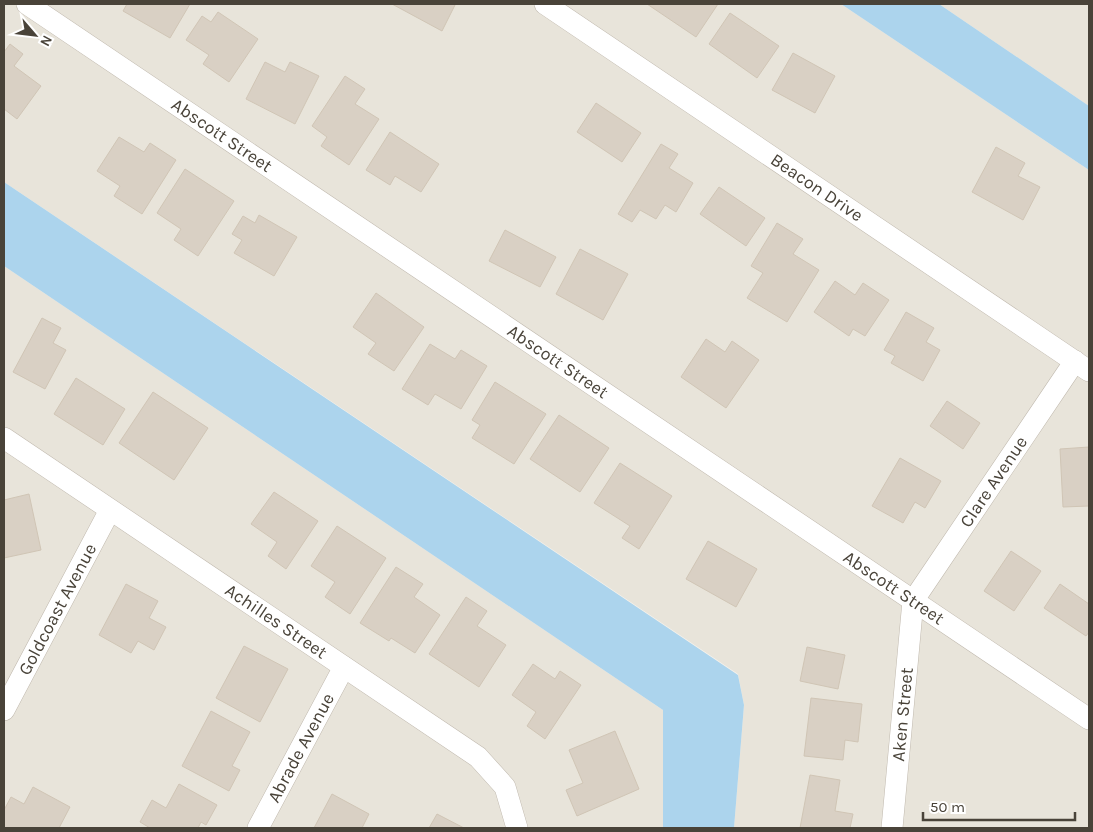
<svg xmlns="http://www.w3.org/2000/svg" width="1093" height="832" viewBox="0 0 1093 832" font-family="Karla,sans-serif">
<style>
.residential{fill:#e8e4da}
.water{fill:#acd4ed}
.building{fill:#d9d0c4;stroke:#d0c5b5}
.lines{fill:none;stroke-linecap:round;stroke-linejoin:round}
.minor-casing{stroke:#c0b9ae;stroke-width:22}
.minor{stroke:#fff;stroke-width:21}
.labels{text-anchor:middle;stroke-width:5;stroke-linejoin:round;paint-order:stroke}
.street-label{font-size:18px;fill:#494339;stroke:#fff}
</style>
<rect width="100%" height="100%" fill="#f5f2ec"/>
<path class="residential" d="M4 4H841L1089 170V828H734L744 705 738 674 4 182Z
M939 4H1089V106Z
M4 266 663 710V828H4Z"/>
<path class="water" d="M841 4H939L1089 106V170Z
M4 182 738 675 744 705 734 828H663V710L4 266Z"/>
<path class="building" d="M127 4H190L170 38 123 11Z
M392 4H452L455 5 442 31Z
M647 4H718L696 37Z
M218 12 258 39 229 82 203 64 209 55 186 40 202 16 211 22Z
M730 13 779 46 757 78 709 44Z
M10 44 23 54 14 66 41 86 17 119 4 109V52Z
M793 53 835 76 815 113 772 90Z
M265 62 285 72 290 62 319 76 295 124 246 99Z
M345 76 365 89 355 104 379 119 349 165 321 146 327 137 312 126Z
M596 103 641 133 622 162 577 132Z
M390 132 439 164 421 192 395 176 390 185 366 170Z
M119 137 144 152 150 143 176 160 142 214 114 196 120 186 97 171Z
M661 144 678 154 669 168 693 183 676 212 665 205 656 219 640 210 632 222 618 214Z
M996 147 1025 163 1018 176 1040 187 1023 220 972 192Z
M185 169 234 201 198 256 174 240 181 229 157 213Z
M719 187 765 218 746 246 700 214Z
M259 215 297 237 274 276 234 253 242 240 232 234 243 216 255 223Z
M777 223 803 239 793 254 819 270 787 322 747 298 763 273 751 266Z
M505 230 556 257 540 287 489 261Z
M580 249 628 274 603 320 556 294Z
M835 281 855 295 863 283 889 300 865 336 853 329 849 336 814 312Z
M376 293 424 327 394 371 368 354 376 343 353 327Z
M906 312 934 328 926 342 940 350 923 381 891 363 895 356 884 350Z
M42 318 61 328 53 343 66 350 45 389 13 372Z
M706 339 725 352 732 341 759 360 726 408 681 377Z
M430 344 455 359 461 350 487 366 461 409 435 394 428 405 402 389Z
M76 378 125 409 103 445 54 414Z
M495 382 546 414 514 464 472 438 480 425 472 420Z
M153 392 208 428 174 480 119 443Z
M947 401 980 423 963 449 930 426Z
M559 415 609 448 580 492 530 459Z
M1089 447V506L1063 507 1060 449Z
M900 458 941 481 925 508 915 502 903 523 872 506Z
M620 463 672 496 639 549 622 538 630 526 594 503Z
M274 492 318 521 286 569 268 556 277 542 251 524Z
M29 494 41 550 4 558V500Z
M337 526 386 558 350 614 325 597 335 582 311 566Z
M708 541 757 569 736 607 686 579Z
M1011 551 1041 571 1014 611 984 591Z
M396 567 423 584 414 597 440 615 415 653 391 638 389 641 360 623Z
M126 584 158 601 149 618 166 627 154 650 138 641 131 653 99 635Z
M1060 584 1089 604V632L1086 636 1044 608Z
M466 597 487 611 477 626 506 645 479 687 429 654Z
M244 646 288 669 260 722 216 698Z
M807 647 845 655 838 689 800 681Z
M533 664 555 679 560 671 581 685 545 739 527 726 536 712 512 695Z
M811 698 862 704 858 742 845 740 843 760 804 756Z
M211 711 250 732 232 766 240 770 229 791 182 766Z
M615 731 639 789 577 816 566 790 583 783 569 750Z
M810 775 840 780 835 811 853 814 850 828H800Z
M179 784 217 805 206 825 201 822 198 828H150L140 822 152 800 166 808Z
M33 787 70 807 59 828H4V810L11 797 24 804Z
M332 794 369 814 362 828H314Z
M437 814 464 828H429Z"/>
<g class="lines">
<defs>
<g id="minor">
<path id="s1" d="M27 4 1089 719"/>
<path id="s2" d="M545 4 1089 371"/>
<path id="s3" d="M4 438 478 757 505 787 517 828"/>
<path id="s4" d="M4 710 110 510"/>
<path id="s5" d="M258 828 344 667"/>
<path id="s6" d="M892 828 913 601 1075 361"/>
</g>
</defs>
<use href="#minor" class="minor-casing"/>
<use href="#minor" class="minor"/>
</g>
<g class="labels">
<g class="street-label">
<text dy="6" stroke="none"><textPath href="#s1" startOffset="235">Abscott Street</textPath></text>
<text dy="6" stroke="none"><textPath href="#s2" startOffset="328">Beacon Drive</textPath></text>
<text dy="6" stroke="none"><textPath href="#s1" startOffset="640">Abscott Street</textPath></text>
<text dy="6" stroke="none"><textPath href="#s6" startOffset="372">Clare Avenue</textPath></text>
<text dy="6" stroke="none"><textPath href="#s1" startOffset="1045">Abscott Street</textPath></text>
<text dy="6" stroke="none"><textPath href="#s4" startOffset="114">Goldcoast Avenue</textPath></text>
<text dy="6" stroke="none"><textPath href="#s3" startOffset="328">Achilles Street</textPath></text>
<text dy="6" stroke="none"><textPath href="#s6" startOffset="114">Aken Street</textPath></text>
<text dy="6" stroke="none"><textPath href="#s5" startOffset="91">Abrade Avenue</textPath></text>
</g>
</g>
<rect width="1093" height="832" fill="none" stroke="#494339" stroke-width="10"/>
<g transform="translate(35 35) rotate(118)" stroke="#ffffff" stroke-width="4" paint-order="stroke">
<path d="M0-4L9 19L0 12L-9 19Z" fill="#494339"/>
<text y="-8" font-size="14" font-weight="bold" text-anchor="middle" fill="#494339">N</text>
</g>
<path d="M923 812v8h152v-8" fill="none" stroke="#494339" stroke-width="2.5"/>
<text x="930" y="812" font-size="15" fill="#494339" stroke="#ffffff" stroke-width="4" paint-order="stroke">50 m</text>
</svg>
